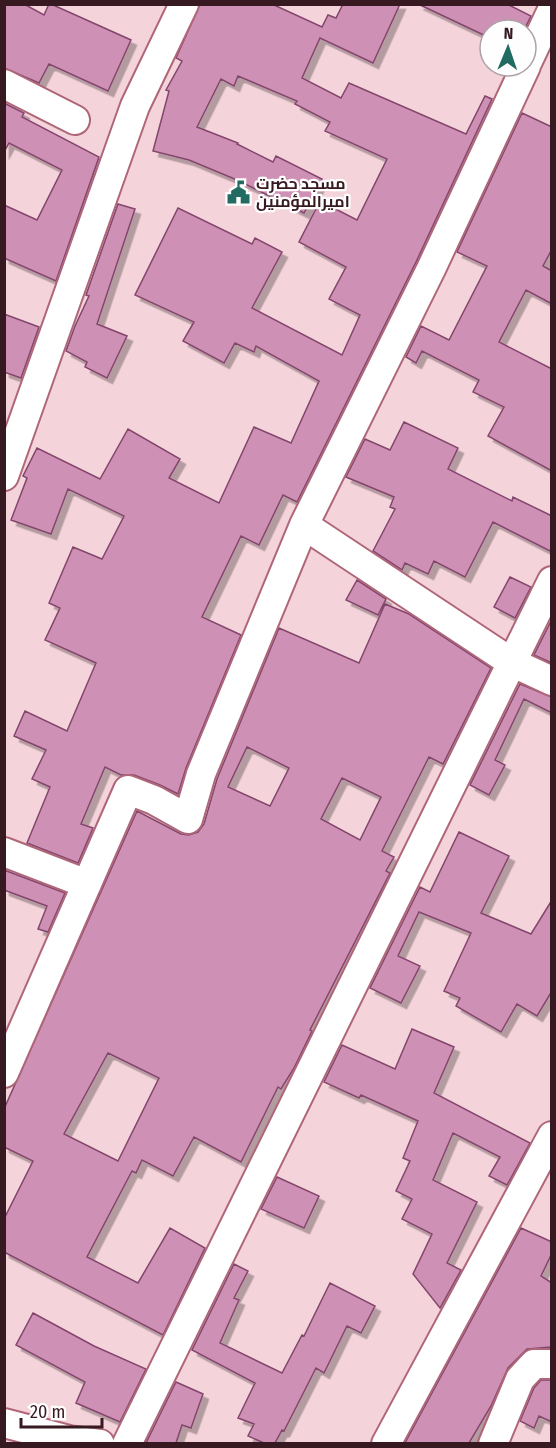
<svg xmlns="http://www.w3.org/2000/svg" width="556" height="1448" viewBox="0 0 556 1448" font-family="'Fira Sans Condensed',Cairo,sans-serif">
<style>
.building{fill:#cf90b5;stroke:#83466c;stroke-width:1.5;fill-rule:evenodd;filter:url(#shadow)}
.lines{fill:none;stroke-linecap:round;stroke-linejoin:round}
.minor-casing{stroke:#af6679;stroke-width:32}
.minor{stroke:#fff;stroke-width:28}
.labels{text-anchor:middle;stroke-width:4.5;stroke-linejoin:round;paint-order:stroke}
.poi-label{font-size:16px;font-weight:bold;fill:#371921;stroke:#fefefe;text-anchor:start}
</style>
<defs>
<filter id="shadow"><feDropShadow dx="5.5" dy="5.5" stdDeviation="0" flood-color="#0004"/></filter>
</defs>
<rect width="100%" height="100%" fill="#f4d3da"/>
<path class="building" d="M4 4H24L44 15 49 4H51L131 40 108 91 49 64 39 83 4 68Z
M200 4H272L322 27 328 15 336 18 343 4H400L373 63 320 38 302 78 341 98 349 83 466 134 485 96 492 99 416 262 297 502 283 495 259 545 241 536 202 617 241 635 186 768 178 794 160 785 134 775H121L105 767 81 824 93 828 78 863 27 843 50 787 32 779 46 750 14 736 25 711 67 731 96 663 45 640 60 608 49 603 73 547 102 559 124 516 68 489 51 534 11 520 27 478 23 476 37 448 100 479 128 429 180 459 169 478 219 503 254 427 291 443 319 381 256 346 254 352 235 343 224 363 183 341 194 322 135 295 178 208 252 244 255 238 282 252 252 308 342 355 360 315 329 299 346 267 299 242 320 201 357 220 387 159 325 131 330 122 295 104 297 101 238 76 234 86 221 79 197 127 238 143 237 144 273 162 276 156 322 179 304 213 237 180 189 160 153 151 169 91 166 90 182 61 176 58Z
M418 4H507L531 16 524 30H490V38Z
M4 103 24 113 22 117 99 157 56 281 4 258V205L37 220 62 170 9 143 4 152Z
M522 113 552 127V249L543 266 552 271V304L526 290 499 342 552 369V471L488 436 504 407 473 392 479 380 422 351 416 363 406 357 421 326 449 340 487 266 457 252Z
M118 204 135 209 97 324 127 336 107 378 85 367 87 362 66 351 75 326 89 296 86 295Z
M4 314 39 327 21 378 4 372Z
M404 422 458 448 448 469 512 501 513 497 552 516V552L493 522 465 577 434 561 428 574 405 563 402 570 373 551 395 509 390 507 394 497 346 477 365 439 390 450Z
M510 577 531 587 515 618 494 607Z
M357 580 386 599 378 615 346 600Z
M385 604 409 614 491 668 443 764 429 757 382 851 394 857 386 871 390 873 310 1030 312 1031 294 1068 281 1089 278 1087 241 1162 194 1137 173 1176 142 1160 136 1173 132 1171 87 1257 138 1283 170 1228 205 1248 163 1335 4 1252V1219L33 1161 4 1147V1109L137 811 181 834 189 835 198 832 204 824 217 779 279 628 359 663ZM247 747 289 768 270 806 228 787ZM342 778 381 797 360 840 321 819ZM108 1053 159 1078 118 1161 64 1134Z
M552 619V663L534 655Z
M520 684 552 697V713L524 699 495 760 505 765 489 795 470 785Z
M459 832 509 856 481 913 531 934 552 900V991L537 1016 517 1004 501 1032 456 1006 460 998 444 991 471 933 419 912 398 956 420 966 401 1003 370 988 420 887 430 892Z
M4 870 65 893 48 932 38 929 47 906 4 890Z
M412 1029 454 1047 434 1093 530 1143 507 1185 489 1176 500 1157 453 1133 433 1180 477 1202 447 1263 461 1270 440 1308 413 1274 432 1234 402 1219 412 1199 396 1191 410 1161 403 1158 418 1121 361 1095 359 1098 324 1082 342 1045 395 1069Z
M277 1177 319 1196 304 1228 261 1209Z
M521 1228 552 1242V1253L541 1276 552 1283V1347L527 1349 508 1368 491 1406 469 1443H405Z
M234 1264 248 1271 234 1298 239 1300 220 1343 282 1373 302 1335 304 1336 330 1283 375 1306 361 1333 347 1326 324 1373 316 1368 284 1431 282 1430 275 1443H264L248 1436 254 1424 238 1418 255 1383 192 1350Z
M33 1313 94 1346 146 1369 120 1422 76 1403 85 1382 16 1345Z
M541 1380H552V1422L539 1416 534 1428 520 1421 534 1388Z
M176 1382 203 1394 191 1428 182 1425 176 1443H146Z"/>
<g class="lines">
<defs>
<path id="minor" d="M526 65 552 10
M4 84 75 120
M4 476 135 106 184 4
M304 525 511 662 552 681
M4 852 87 884
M4 1073 128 790 154 800 188 819 201 774 304 525 431 269 526 66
M4 1423 69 1440 100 1444
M127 1444 552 581
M386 1444 552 1136
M493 1444 520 1379 534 1364H552"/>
</defs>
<use href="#minor" class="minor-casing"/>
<use href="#minor" class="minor"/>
</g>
<defs>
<symbol id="civic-bare" viewBox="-9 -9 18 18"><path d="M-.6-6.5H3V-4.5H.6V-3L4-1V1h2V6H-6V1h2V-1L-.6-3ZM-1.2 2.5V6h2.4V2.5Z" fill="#226b62" stroke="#fefefe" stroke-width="2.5" paint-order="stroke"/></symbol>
</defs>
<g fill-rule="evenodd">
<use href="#civic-bare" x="222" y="176" width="33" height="33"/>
</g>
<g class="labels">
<g class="poi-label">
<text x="256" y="189">مسجد حضرت<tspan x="256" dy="18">امیرالمؤمنین</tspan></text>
</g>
</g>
<rect width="556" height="1448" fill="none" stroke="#371921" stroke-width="12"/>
<g transform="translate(508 48) rotate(2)"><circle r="28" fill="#fefefe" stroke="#aea2a6" stroke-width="1.5"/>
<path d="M0-4.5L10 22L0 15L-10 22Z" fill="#226b62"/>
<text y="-9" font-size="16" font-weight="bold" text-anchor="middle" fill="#371921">N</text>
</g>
<path d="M21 1418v9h81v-9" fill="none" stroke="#371921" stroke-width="3"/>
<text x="30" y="1418" font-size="18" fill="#371921" stroke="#fefefe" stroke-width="4.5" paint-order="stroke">20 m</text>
</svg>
